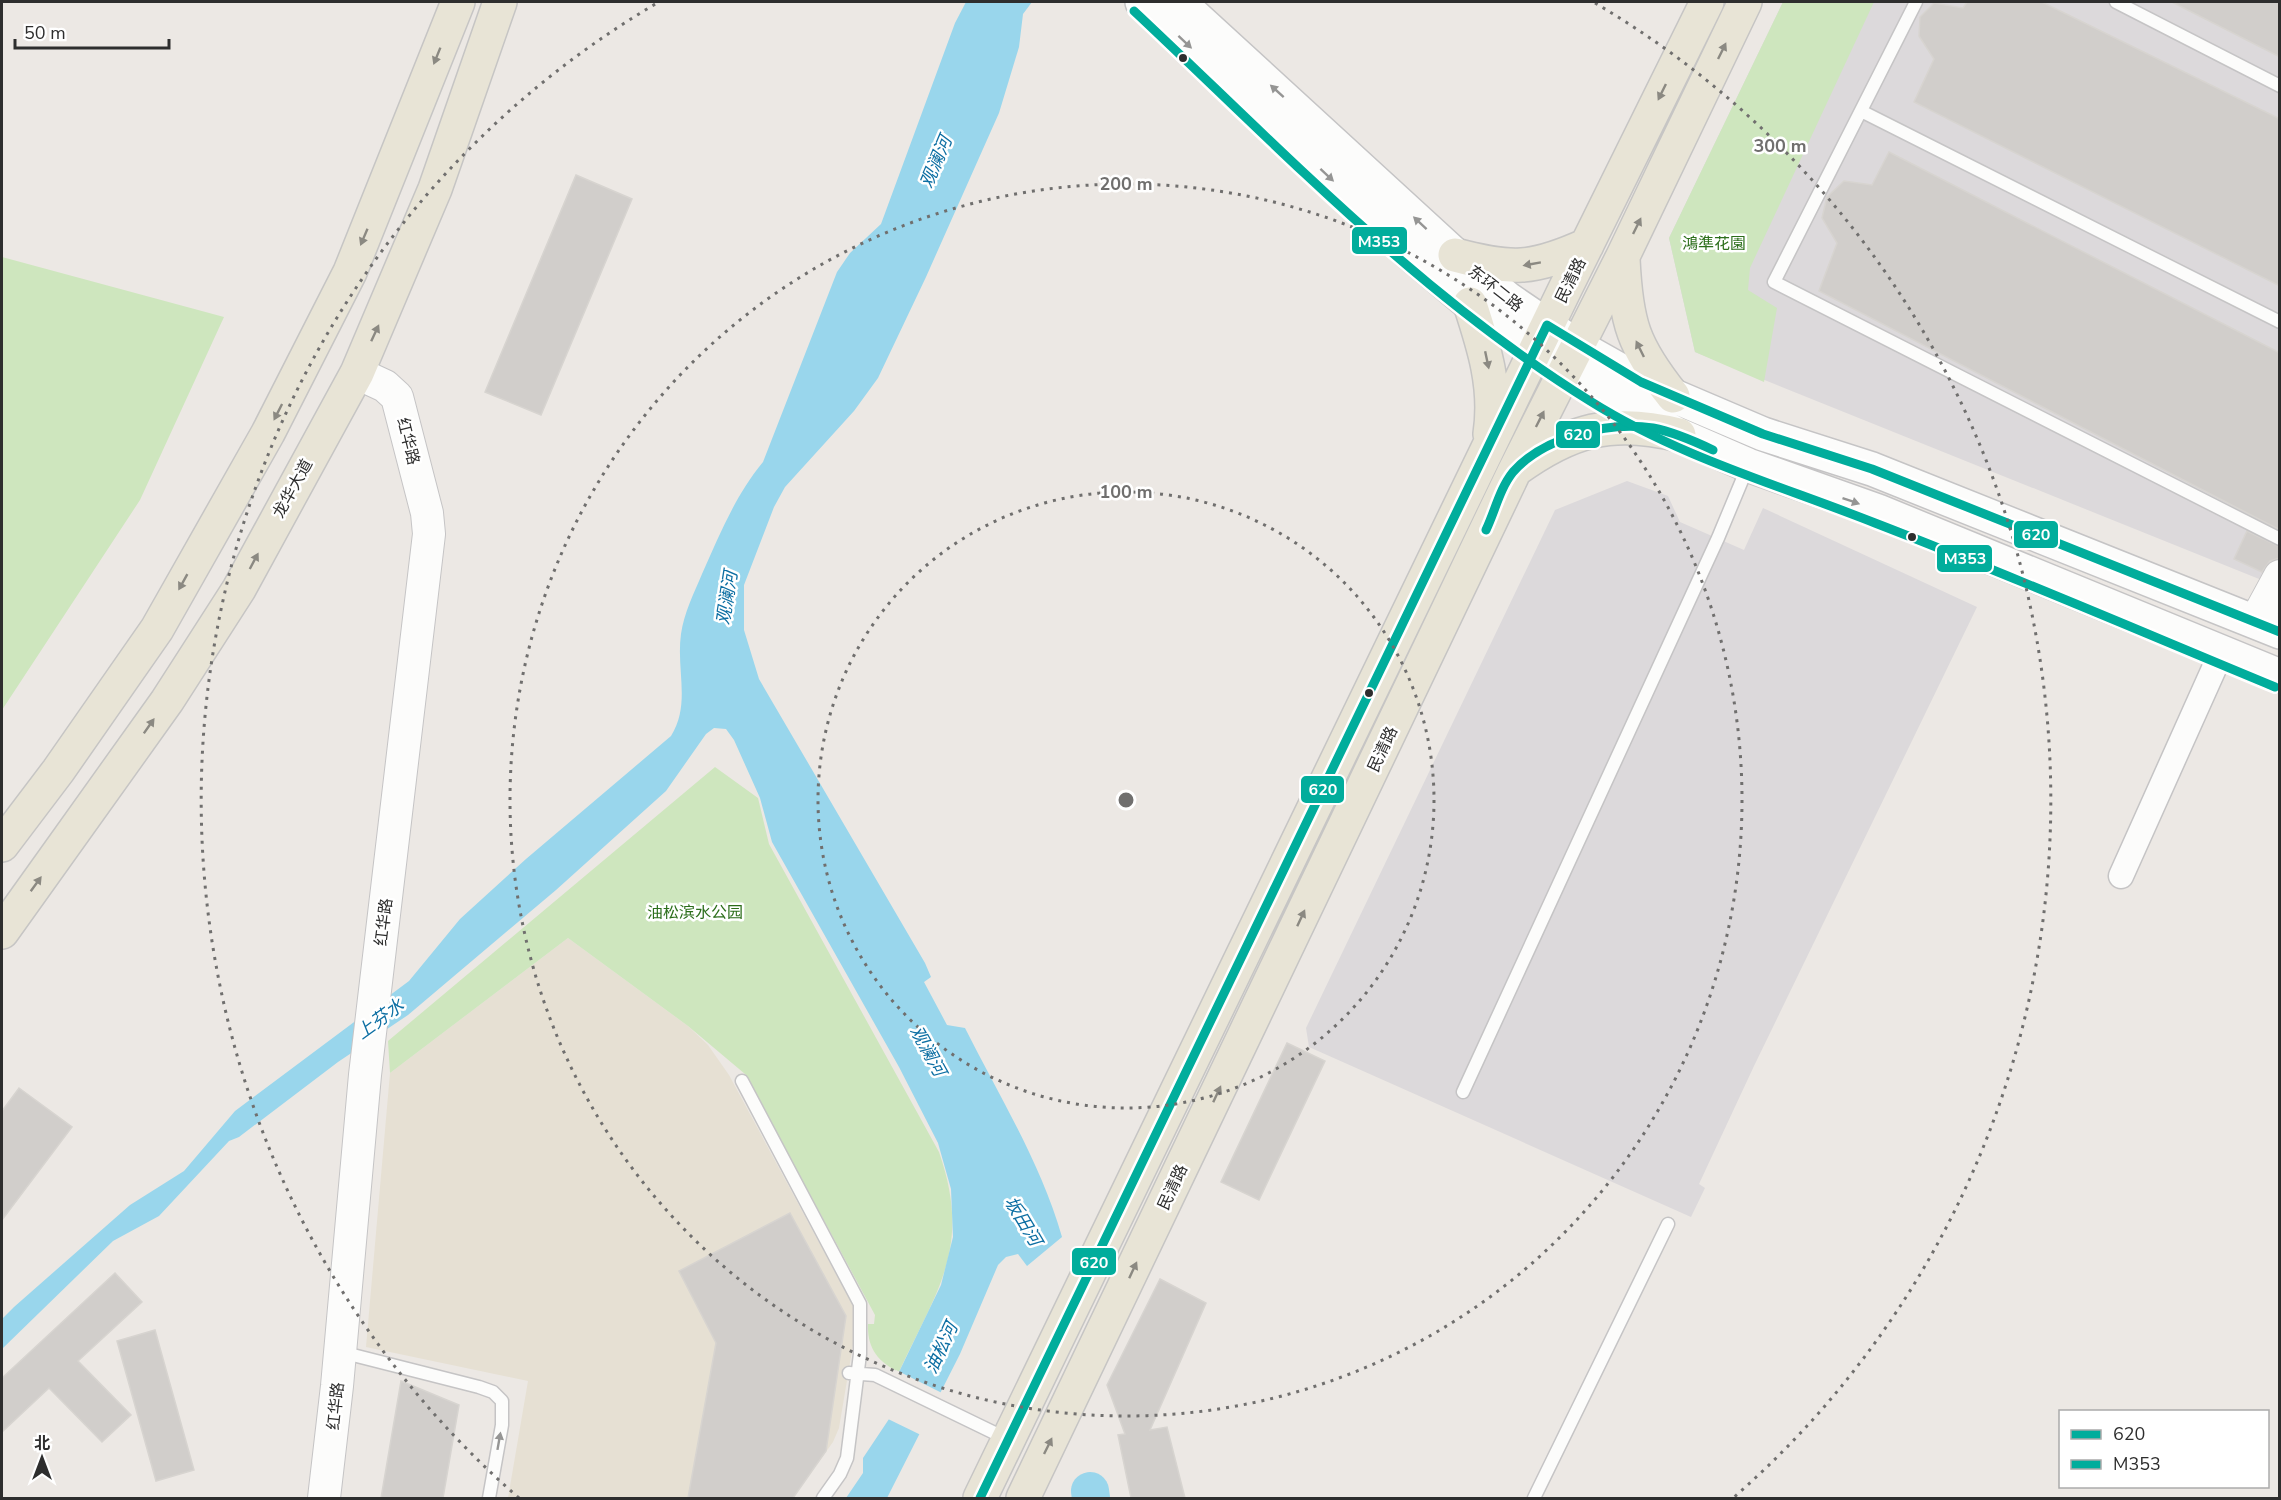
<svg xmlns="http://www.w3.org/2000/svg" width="2281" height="1500" viewBox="0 0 2281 1500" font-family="'Nunito Sans','Noto Sans SC',sans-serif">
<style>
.industrial{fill:#dcd9db}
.education{fill:#e6e0d3}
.green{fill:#cee6be}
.water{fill:#99d6ec}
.pier{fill:#ece8e4}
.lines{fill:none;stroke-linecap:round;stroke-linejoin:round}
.river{stroke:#99d6ec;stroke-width:38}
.building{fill:#d1cecb;stroke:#d7d4d0;stroke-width:1.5}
.service-casing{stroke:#c5c4c5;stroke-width:15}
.minor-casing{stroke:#c5c4c5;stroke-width:27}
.tertiary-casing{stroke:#c5c4c5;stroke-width:34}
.secondary-casing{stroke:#c5c4c5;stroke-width:36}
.primary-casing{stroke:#c6c5c4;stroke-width:36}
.service{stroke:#fcfcfb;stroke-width:12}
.minor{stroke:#fcfcfb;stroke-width:24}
.tertiary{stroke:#fcfcfb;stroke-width:32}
.secondary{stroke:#fcfcfb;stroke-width:33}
.primary{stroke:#e8e4d6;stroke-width:33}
.bus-1-casing{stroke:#fff;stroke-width:14}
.bus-2-casing{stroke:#fff;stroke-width:14}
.bus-1{stroke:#01ad9c;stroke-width:9}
.bus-2{stroke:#01ad9c;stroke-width:9}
.oneway{fill:#959594}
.oneway2{fill:#8b8982}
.ring{fill:none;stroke:#706f6e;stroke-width:3;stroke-dasharray:3 6}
.bus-dot{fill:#2e2e2e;stroke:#fff;stroke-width:2}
.labels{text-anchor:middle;stroke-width:5;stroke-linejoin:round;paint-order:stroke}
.park-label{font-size:16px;fill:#2c6e1b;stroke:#fff}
.street-label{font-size:16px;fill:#2e2e2e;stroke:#fff}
.water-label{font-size:18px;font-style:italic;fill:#0d6fa3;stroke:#fff}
.centre{fill:#706f6e;stroke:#fff;stroke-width:3}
.ring-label{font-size:18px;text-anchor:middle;font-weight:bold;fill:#706f6e;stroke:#fff;stroke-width:5;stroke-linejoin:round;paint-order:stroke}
.line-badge{stroke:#fff;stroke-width:2}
.badge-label{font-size:16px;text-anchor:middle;font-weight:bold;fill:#fff}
</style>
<rect width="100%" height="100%" fill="#ece8e4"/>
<path class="industrial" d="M1783 2H2279V587L1695 352 1669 238Z
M1627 481 1668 496 1680 522 1744 550 1763 508 1977 607 1754 1066 1699 1184 1705 1188 1691 1217 1309 1047 1306 1028 1555 510Z"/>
<path class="education" d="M568 938 688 1026 708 1045 729 1075 858 1315 839 1428 833 1442 793 1498H508L528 1381 366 1347 390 1073Z"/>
<path class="green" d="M1783 2H1874L1750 268 1748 290 1777 308 1764 382 1695 352 1669 238Z
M2 257 224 317 140 500 2 710Z
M715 767 758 798 769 844 939 1152C972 1247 938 1288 899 1372 878 1362 867 1348 868 1324H874L875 1315 745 1074 688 1026 568 938 390 1073 388 1041Z"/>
<path class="water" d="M966 2H1032L1023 14 1019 47 999 113 926 277 878 378 854 411 785 487 774 507 744 585V630L759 679 925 963 931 977 924 982 947 1025 965 1028C999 1096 1041 1163 1062 1237L1027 1266 1018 1254 1006 1257 998 1265 960 1354 887 1498H846L863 1473V1458L889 1419 899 1372 941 1285 953 1237 951 1189 938 1143 899 1067 772 842 760 798 734 740 726 729 714 728 706 734 666 791 556 890 408 1015 338 1062 239 1137 229 1141 159 1216 113 1241 2 1349V1319L14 1307 130 1205 184 1171 235 1111 409 981 460 919 526 859 671 736C691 704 676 670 681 634 684 613 694 593 702 574 720 534 735 496 763 462L837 272 850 253 881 224 955 23Z"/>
<path class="pier" d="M896 1370 944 1394 923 1436 886 1418Z"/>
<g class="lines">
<path class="river" d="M1090 1491 1091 1498"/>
</g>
<path class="building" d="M1967 2H2042L2280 119V286L1914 102 1934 59 1919 36 1920 17 1934 3 1963 8Z
M2172 2H2280V57Z
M1889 152 2280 353V530L1819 291 1837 243 1822 218 1827 197 1844 181 1872 185Z
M576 175 632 199 541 415 485 392Z
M2247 531 2280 547V558L2270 561 2262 572 2234 559Z
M1287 1043 1325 1061 1259 1200 1221 1182Z
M19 1088 72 1127 2 1220V1111Z
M790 1213 846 1316 826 1451 793 1498H688L716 1343 679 1271Z
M115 1273 142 1302 78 1361 131 1415 102 1442 49 1388 2 1432V1378Z
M1160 1279 1206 1303 1150 1430 1167 1427 1185 1498H1131L1118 1435 1125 1434 1107 1385Z
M155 1330 194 1470 156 1481 117 1341Z
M401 1381 459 1405 443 1498H381Z"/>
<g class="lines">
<defs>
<path id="service" d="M1916 2 1774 282 2280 539
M2116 2 2280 86
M1861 111 2280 322
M742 1081 860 1304V1354L847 1458 840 1474 823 1498
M1463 1092 1718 538 1748 466
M341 1352 479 1387 493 1392 502 1401V1425L489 1498
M849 1373 875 1375 1007 1439
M1534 1498 1668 1224"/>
<path id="minor" d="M2121 876 2221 653"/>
<path id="tertiary" d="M2255 622 2280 576
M324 1498 337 1386 365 1075 429 534 427 513 397 397 385 386 357 373"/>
<path id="secondary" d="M1142 2 1412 255 1470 304 1597 392 1679 435 1748 465 1878 511 2280 676
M1179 2 1455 255 1508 299 1577 346 1641 382 1763 434 1872 469 2280 632"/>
<path id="primary" d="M1455 255C1512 270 1532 270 1587 245
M1623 259C1626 323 1633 346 1673 396
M1470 304C1484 347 1497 387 1490 434
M1515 470C1570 430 1612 418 1679 435
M2 845 58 771 157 629 268 433 350 272 458 2
M2 932 167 701 239 589 357 373 435 189 500 2
M980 1498 1565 289 1707 2
M1023 1498 1514 472 1623 256 1745 2"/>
</defs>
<use href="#service" class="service-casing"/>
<use href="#minor" class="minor-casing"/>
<use href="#tertiary" class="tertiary-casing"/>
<use href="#secondary" class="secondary-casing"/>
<use href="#primary" class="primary-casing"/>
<use href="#service" class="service"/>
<use href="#minor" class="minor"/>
<use href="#tertiary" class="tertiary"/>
<use href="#secondary" class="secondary"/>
<use href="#primary" class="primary"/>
<defs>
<path id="bus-1" d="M1486 530C1495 511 1500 488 1513 472 1544 437 1608 421 1653 428 1674 432 1694 441 1713 450
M980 1498 1547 325 1641 382 1763 434 1872 469 2280 632"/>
<path id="bus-2" d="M1134 11C1279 147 1419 295 1590 401 1679 457 1779 485 1875 523 2010 575 2142 632 2275 687"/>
</defs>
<use href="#bus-1" class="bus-1-casing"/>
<use href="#bus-2" class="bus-2-casing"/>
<use href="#bus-1" class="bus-1"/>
<use href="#bus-2" class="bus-2"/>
</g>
<defs><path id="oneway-solid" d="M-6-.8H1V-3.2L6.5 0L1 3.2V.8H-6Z" transform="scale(1.5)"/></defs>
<g class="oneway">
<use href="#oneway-solid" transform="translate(1185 42) rotate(43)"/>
<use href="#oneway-solid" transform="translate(1277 91) rotate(-138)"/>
<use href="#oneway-solid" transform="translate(1327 175) rotate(43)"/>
<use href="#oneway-solid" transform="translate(1420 223) rotate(-137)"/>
<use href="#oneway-solid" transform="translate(1851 501) rotate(19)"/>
<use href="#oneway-solid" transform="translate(499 1441) rotate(-80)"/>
</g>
<g class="oneway2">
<use href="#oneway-solid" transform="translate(1722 51) rotate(-64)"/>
<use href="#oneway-solid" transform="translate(437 56) rotate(112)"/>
<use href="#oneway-solid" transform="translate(1662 92) rotate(116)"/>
<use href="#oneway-solid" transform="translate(1637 226) rotate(-64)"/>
<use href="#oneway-solid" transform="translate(364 237) rotate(113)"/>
<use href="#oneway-solid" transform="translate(1532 264) rotate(170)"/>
<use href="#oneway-solid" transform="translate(375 333) rotate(-65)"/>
<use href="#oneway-solid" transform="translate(1640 349) rotate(-116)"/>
<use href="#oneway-solid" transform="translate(1487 360) rotate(78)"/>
<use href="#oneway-solid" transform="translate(278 412) rotate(117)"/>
<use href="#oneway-solid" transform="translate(1540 419) rotate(-63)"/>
<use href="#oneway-solid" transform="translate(254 561) rotate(-62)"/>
<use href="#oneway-solid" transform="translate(183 582) rotate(119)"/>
<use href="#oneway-solid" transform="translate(149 726) rotate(-55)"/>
<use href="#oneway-solid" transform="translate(36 884) rotate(-54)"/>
<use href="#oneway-solid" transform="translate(1301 918) rotate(-65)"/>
<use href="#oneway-solid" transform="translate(1217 1094) rotate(-65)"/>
<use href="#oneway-solid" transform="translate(1133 1270) rotate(-65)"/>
<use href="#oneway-solid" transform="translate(1048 1446) rotate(-64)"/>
</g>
<g class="ring">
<circle cx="1126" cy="800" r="308"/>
<circle cx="1126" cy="800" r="616"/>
<path d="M519 1498A925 925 0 0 1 657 3M1595 3A925 925 0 0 1 1733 1498"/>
</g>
<g class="bus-dot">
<circle cx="1183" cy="58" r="5"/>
<circle cx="1912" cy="537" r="5"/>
<circle cx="1369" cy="693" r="5"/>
</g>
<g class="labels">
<g class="park-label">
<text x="1714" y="249">鴻準花園</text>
<text x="695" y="918">油松滨水公园</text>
</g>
<g class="street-label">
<text transform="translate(1570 280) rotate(-64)" y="6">民清路</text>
<text transform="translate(1496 288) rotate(38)" y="6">东环二路</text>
<text transform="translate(409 441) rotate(76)" y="6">红华路</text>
<text transform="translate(292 488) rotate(-61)" y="6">龙华大道</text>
<text transform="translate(1382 749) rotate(-65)" y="6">民清路</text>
<text transform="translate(383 922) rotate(-83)" y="6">红华路</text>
<text transform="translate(1172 1187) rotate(-65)" y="6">民清路</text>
<text transform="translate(335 1406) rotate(-84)" y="6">红华路</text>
</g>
<g class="water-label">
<text transform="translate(936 162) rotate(-67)" y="6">观澜河</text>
<text transform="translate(727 598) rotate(-81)" y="6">观澜河</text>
<text transform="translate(380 1019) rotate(-36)" y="6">上芬水</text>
<text transform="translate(928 1051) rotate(61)" y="6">观澜河</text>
<text transform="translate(1023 1221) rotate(59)" y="6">坂田河</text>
<text transform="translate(941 1348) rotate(-65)" y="6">油松河</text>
</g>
</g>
<circle cx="1126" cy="800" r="9" class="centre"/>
<g class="ring-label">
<text x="1780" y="152">300 m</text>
<text x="1126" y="190">200 m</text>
<text x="1126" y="498">100 m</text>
</g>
<g class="line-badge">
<rect x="1351" y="226" width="57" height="29" rx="6" fill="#01ad9c"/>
<rect x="1555" y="420" width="46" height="29" rx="6" fill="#01ad9c"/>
<rect x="2013" y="520" width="46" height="29" rx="6" fill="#01ad9c"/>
<rect x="1936" y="544" width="57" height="29" rx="6" fill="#01ad9c"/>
<rect x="1300" y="775" width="45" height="29" rx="6" fill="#01ad9c"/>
<rect x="1071" y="1247" width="46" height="29" rx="6" fill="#01ad9c"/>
</g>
<g class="badge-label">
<text x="1379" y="247">M353</text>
<text x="1578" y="440">620</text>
<text x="2036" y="540">620</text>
<text x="1965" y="564">M353</text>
<text x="1323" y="795">620</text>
<text x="1094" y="1268">620</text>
</g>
<rect width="2281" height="1500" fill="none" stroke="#2e2e2e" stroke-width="6"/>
<rect x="2059" y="1410" width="210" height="78" fill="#ffffff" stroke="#ababab" stroke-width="1.5"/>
<rect x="2071" y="1430" width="30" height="9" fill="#01ad9c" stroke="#ababab" stroke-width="1.5"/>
<text x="2113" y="1440" font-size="18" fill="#2e2e2e">620</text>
<rect x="2071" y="1460" width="30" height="9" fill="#01ad9c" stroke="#ababab" stroke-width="1.5"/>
<text x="2113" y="1470" font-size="18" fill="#2e2e2e">M353</text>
<g transform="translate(42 1458)" stroke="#ffffff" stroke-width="4.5" paint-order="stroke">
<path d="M0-4.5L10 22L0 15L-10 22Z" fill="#2e2e2e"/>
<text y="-9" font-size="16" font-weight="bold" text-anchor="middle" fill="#2e2e2e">北</text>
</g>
<path d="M15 39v9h154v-9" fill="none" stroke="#2e2e2e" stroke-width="3"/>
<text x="24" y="39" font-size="18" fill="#2e2e2e" stroke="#ffffff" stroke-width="4.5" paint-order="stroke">50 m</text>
</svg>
